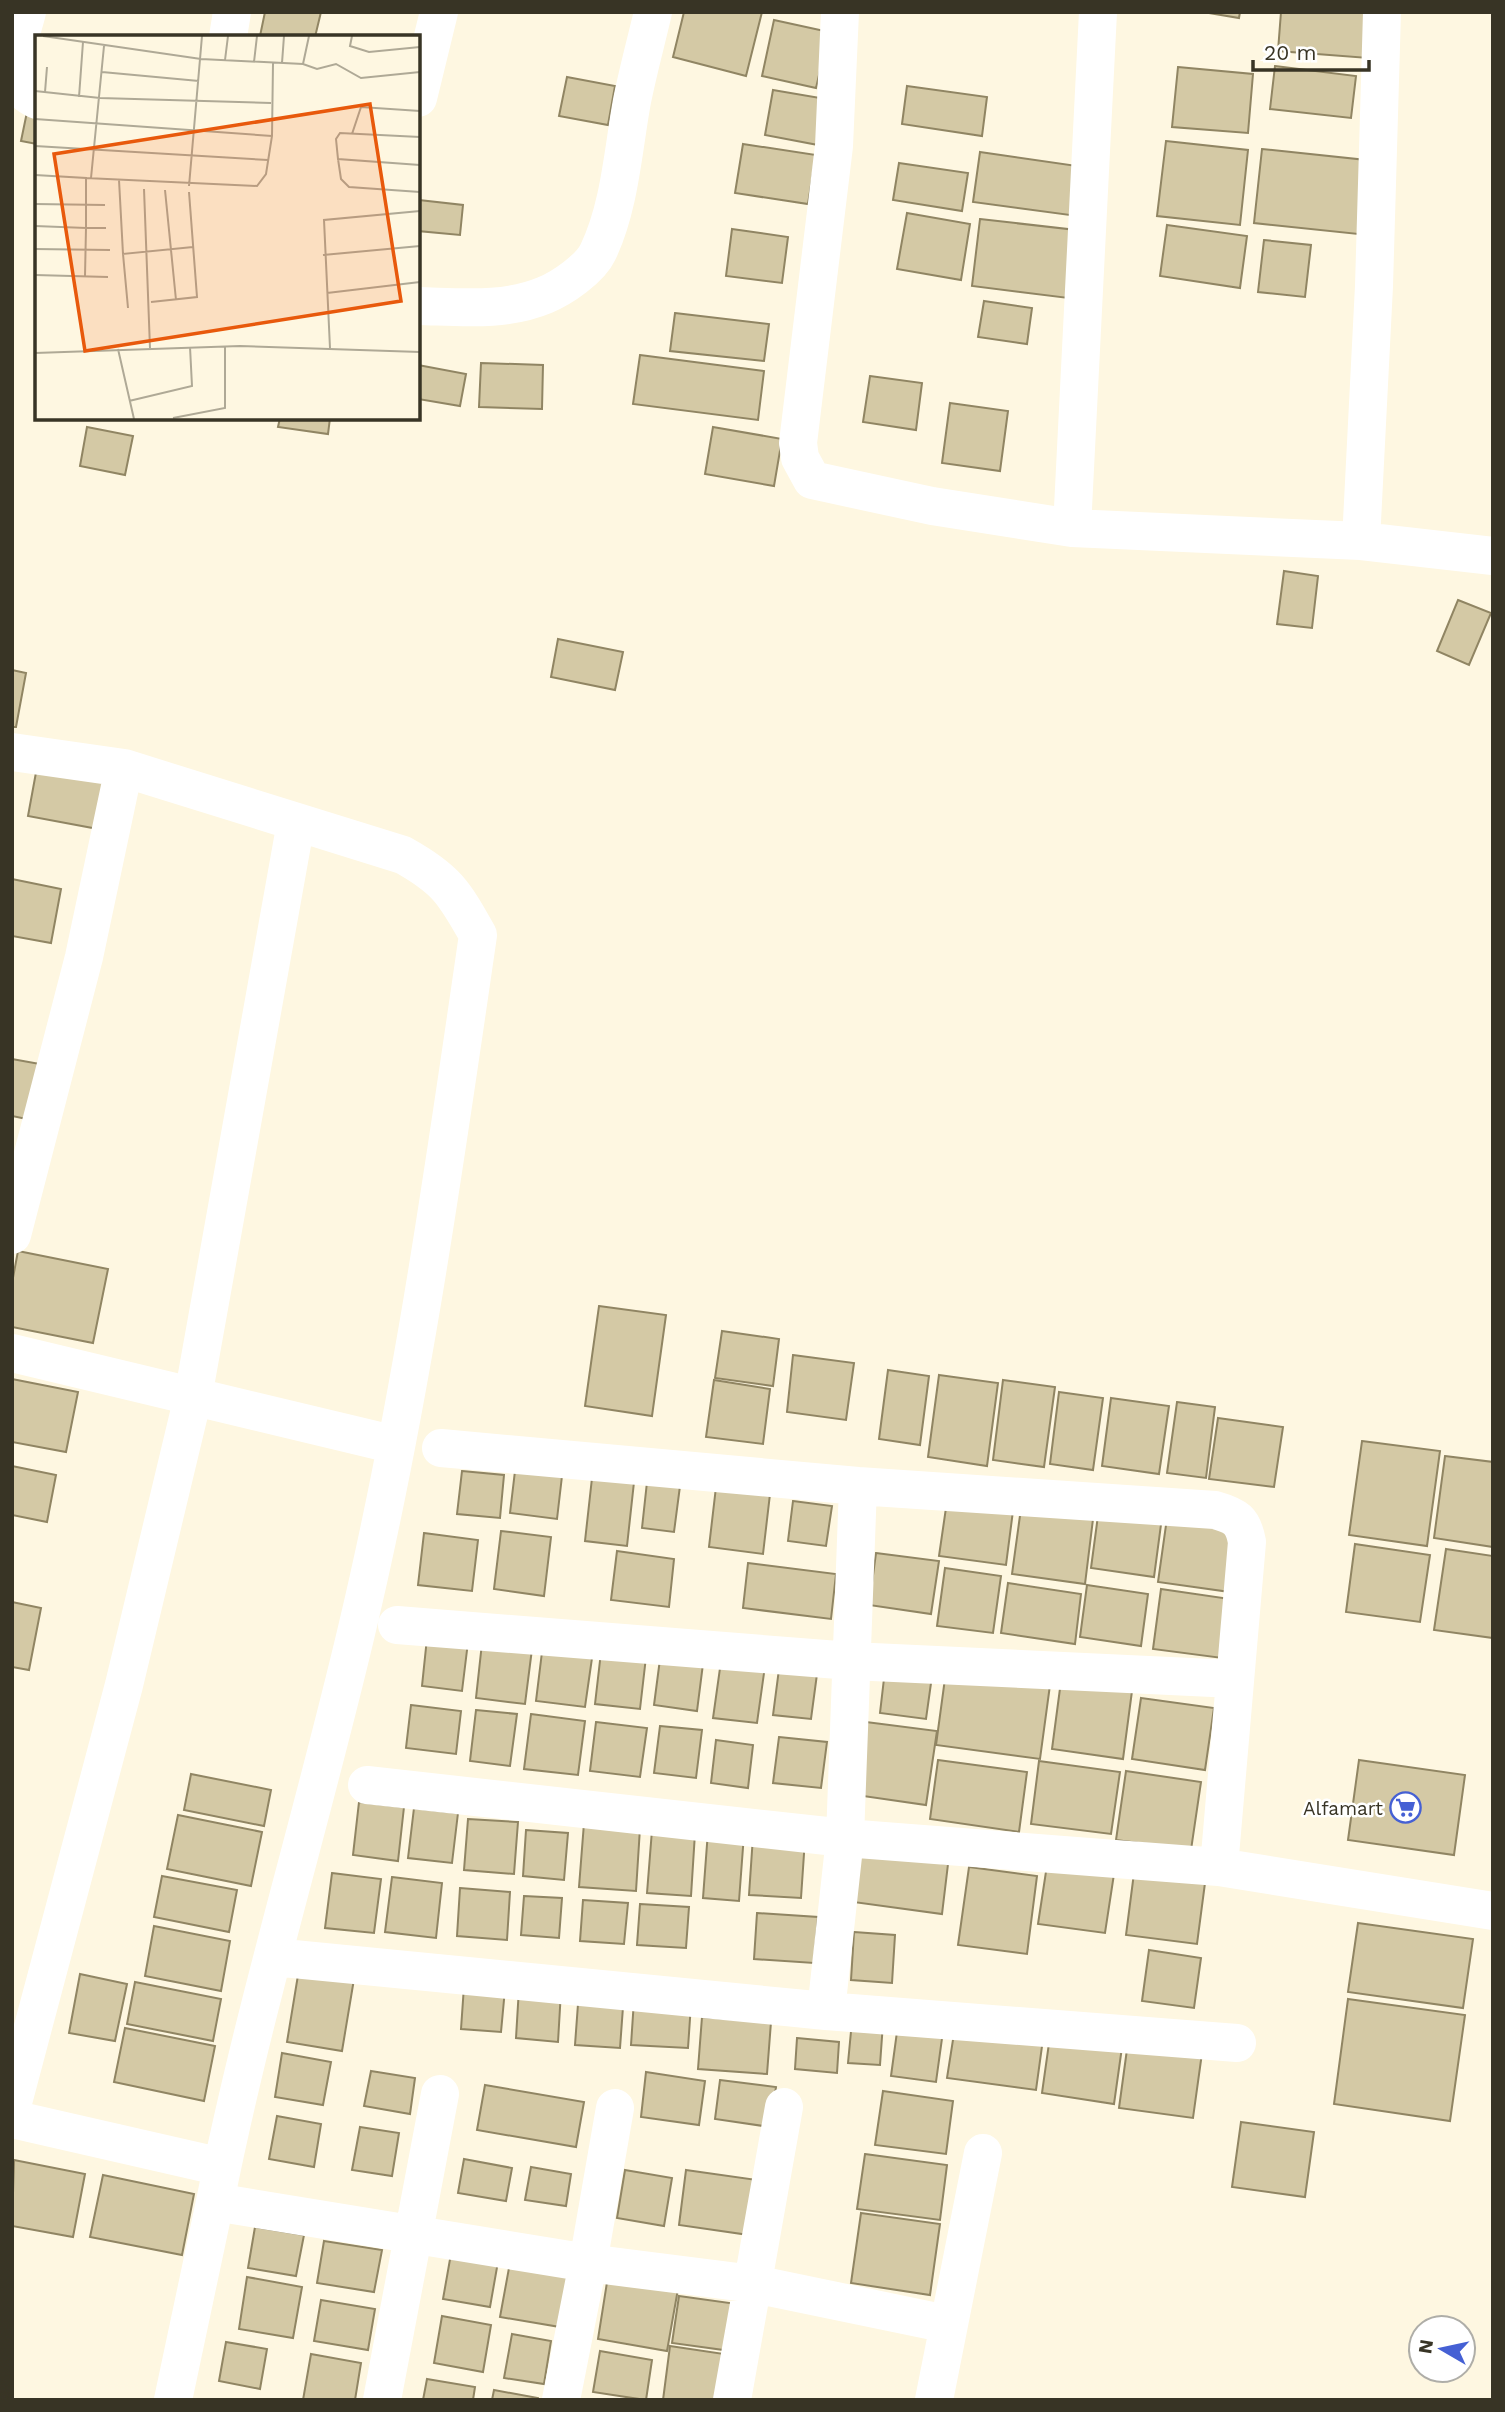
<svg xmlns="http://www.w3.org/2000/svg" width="1505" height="2412" viewBox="0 0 1505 2412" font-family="'Work Sans',sans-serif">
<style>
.building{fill:#d4c9a5;stroke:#908563;stroke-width:2}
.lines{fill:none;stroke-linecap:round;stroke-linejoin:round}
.minor{stroke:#fff;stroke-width:38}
.labels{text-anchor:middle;stroke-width:5;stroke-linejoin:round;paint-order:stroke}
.poi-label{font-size:19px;fill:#383425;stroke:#fff;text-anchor:end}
.inset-road{fill:none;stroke:#afa996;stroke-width:2}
.view{fill:#e8590c;fill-opacity:0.15;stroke:#e8590c;stroke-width:3.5}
.inset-edge{fill:none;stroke:#383425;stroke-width:3.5}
</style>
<rect width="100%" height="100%" fill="#fef7e1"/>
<path class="building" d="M265 12H321L315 37 260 36Z
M684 12H762L746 76 673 57Z
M1203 12H1240L1239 18Z
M1281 12H1372L1368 58 1278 51Z
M774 20 829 32 816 88 762 76Z
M1275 66 1356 76 1351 118 1270 109Z
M1178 67 1253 74 1248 133 1172 127Z
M567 77 615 86 608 125 559 116Z
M907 86 987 97 982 136 902 124Z
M773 90 826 99 818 145 765 135Z
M27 112 37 114V144L21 141Z
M1166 141 1248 150 1240 225 1157 216Z
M743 144 816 155 808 204 735 193Z
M1262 149 1366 160 1358 234 1254 223Z
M980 152 1084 167 1077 216 973 202Z
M899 163 968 173 962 211 893 200Z
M419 200 463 205 460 235 418 231Z
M907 213 970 224 961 280 897 269Z
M980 219 1076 230 1068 298 972 286Z
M1167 225 1247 236 1240 288 1160 276Z
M732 229 788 237 782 283 726 276Z
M1264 240 1311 245 1305 297 1258 292Z
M984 301 1032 308 1027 344 978 337Z
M675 313 769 324 764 361 670 351Z
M640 355 764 371 758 420 633 404Z
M481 363 543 365 542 409 479 407Z
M418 365 466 374 460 406 418 399Z
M870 376 922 383 916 430 863 422Z
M950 403 1008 411 1000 471 942 463Z
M280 418H330L328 434 278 427Z
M87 427 133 436 125 475 80 466Z
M713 427 782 439 774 486 705 474Z
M1284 571 1318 576 1312 628 1277 624Z
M1458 600 1491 613 1469 665 1437 651Z
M558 639 623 652 615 690 551 677Z
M12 670 26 673 16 727H12Z
M37 767 107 782 98 829 28 816Z
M12 879 61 889 51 943 12 936Z
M12 1059 51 1066 41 1122 12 1116Z
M18 1251 108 1269 93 1343 12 1327V1283Z
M599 1306 666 1315 652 1416 585 1406Z
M722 1331 779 1339 773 1386 715 1378Z
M793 1355 854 1363 846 1420 787 1412Z
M888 1370 929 1376 920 1445 879 1439Z
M939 1375 998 1383 987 1466 928 1457Z
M12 1379 78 1392 66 1452 12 1442Z
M714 1380 770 1389 763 1444 706 1437Z
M1003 1380 1055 1387 1044 1467 993 1460Z
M1059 1392 1103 1398 1093 1470 1050 1464Z
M1111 1398 1169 1406 1159 1474 1102 1466Z
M1177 1402 1215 1407 1206 1478 1167 1473Z
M1218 1418 1283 1427 1274 1487 1209 1479Z
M1362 1441 1440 1451 1427 1546 1349 1535Z
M1445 1456 1493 1462V1547L1434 1538Z
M12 1466 56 1475 47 1522 12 1515Z
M593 1469 635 1473 627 1546 585 1541Z
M462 1471 504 1475 500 1518 457 1514Z
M515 1471 562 1476 557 1519 510 1513Z
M647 1482 680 1486 674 1532 642 1528Z
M716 1487 770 1494 763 1554 709 1547Z
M948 1494 1014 1503 1006 1565 939 1556Z
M793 1501 832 1506 826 1546 788 1541Z
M1022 1501 1094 1511 1085 1584 1012 1574Z
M1099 1508 1162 1517 1154 1577 1091 1568Z
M1167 1518 1238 1528 1230 1592 1158 1582Z
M501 1531 551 1537 544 1596 494 1589Z
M424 1533 478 1540 472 1591 418 1585Z
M1355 1544 1430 1555 1420 1622 1346 1612Z
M1446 1549 1493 1556V1638L1434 1630Z
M617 1551 674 1559 669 1607 611 1600Z
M876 1553 939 1561 931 1614 869 1605Z
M748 1563 836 1574 831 1619 743 1608Z
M945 1568 1001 1576 993 1633 937 1626Z
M1008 1583 1081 1594 1075 1644 1001 1633Z
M1087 1585 1148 1594 1141 1646 1080 1637Z
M1161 1589 1230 1599 1222 1658 1153 1649Z
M12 1602 41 1608 29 1670 12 1667Z
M427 1638 468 1642 462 1691 422 1686Z
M482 1643 532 1649 525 1704 476 1698Z
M542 1652 592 1658 585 1707 536 1701Z
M601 1652 646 1657 640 1709 595 1704Z
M660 1659 703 1664 697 1711 654 1705Z
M721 1661 765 1666 757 1723 713 1718Z
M779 1669 817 1674 811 1719 773 1715Z
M885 1670 932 1676 926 1719 880 1713Z
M946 1671 1050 1685 1040 1759 936 1745Z
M1061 1681 1132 1691 1123 1759 1052 1749Z
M1141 1698 1214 1708 1205 1770 1132 1759Z
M411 1705 461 1711 456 1754 406 1748Z
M476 1710 517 1714 510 1766 470 1761Z
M531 1714 585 1721 578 1775 524 1769Z
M596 1722 647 1728 640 1777 590 1771Z
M866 1722 937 1731 926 1805 856 1795Z
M660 1726 702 1730 696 1778 654 1773Z
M779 1737 827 1742 821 1788 773 1783Z
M716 1740 753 1745 748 1788 711 1783Z
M938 1760 1027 1772 1019 1832 930 1819Z
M1359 1760 1465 1775 1454 1855 1348 1840Z
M1039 1761 1120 1772 1111 1834 1031 1824Z
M1126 1771 1201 1782 1191 1850 1116 1840Z
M191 1774 271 1790 264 1826 184 1810Z
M359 1802 404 1807 398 1861 353 1855Z
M414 1808 458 1813 452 1863 408 1858Z
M178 1815 262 1832 251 1886 167 1869Z
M468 1819 518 1822 514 1874 464 1870Z
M584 1823 640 1828 636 1891 579 1887Z
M526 1830 568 1833 564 1880 523 1876Z
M652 1830 695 1833 691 1896 647 1893Z
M708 1831 744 1834 739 1901 703 1898Z
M753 1836 805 1839 801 1898 749 1895Z
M853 1851 948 1864 942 1914 846 1901Z
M1047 1865 1114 1874 1105 1933 1038 1924Z
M969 1867 1037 1876 1027 1954 958 1945Z
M332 1873 381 1879 374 1933 325 1928Z
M1134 1873 1205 1883 1197 1944 1126 1935Z
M162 1876 237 1890 229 1932 154 1917Z
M392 1877 442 1883 436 1938 385 1932Z
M460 1888 510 1892 507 1940 457 1936Z
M524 1896 562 1898 559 1938 521 1935Z
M583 1900 628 1903 624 1944 580 1941Z
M640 1904 689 1907 686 1948 637 1945Z
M757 1913 818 1917 814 1963 754 1959Z
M1358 1923 1473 1939 1463 2008 1348 1992Z
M154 1926 230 1941 221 1991 145 1976Z
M854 1932 895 1935 892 1983 851 1980Z
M1149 1950 1201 1958 1194 2008 1142 2001Z
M300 1963 355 1973 342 2051 287 2042Z
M80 1974 127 1984 115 2041 69 2033Z
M135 1982 221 1999 213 2041 127 2024Z
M464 1986 505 1989 501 2032 461 2029Z
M519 1988 561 1991 558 2042 516 2038Z
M1348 1999 1465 2015 1450 2121 1334 2104Z
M634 2000 691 2004 688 2048 631 2045Z
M578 2004 623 2007 620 2048 575 2045Z
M702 2017 771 2022 767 2074 698 2069Z
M899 2017 944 2024 936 2082 891 2076Z
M852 2021 883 2023 880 2065 848 2063Z
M955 2027 1043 2039 1036 2090 947 2078Z
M125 2028 215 2046 204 2101 114 2082Z
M1051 2029 1123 2040 1114 2104 1042 2093Z
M797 2038 839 2042 837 2073 795 2069Z
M1128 2042 1202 2053 1193 2118 1119 2108Z
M282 2053 331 2062 323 2105 275 2097Z
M371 2071 415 2078 410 2114 364 2106Z
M646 2072 705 2081 699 2125 641 2117Z
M720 2080 776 2087 770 2127 715 2119Z
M485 2085 584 2102 576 2147 477 2130Z
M883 2091 953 2101 946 2154 875 2145Z
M277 2116 321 2124 314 2167 269 2159Z
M1241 2122 1314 2132 1305 2197 1232 2187Z
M360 2127 399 2133 392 2176 352 2170Z
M865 2154 947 2165 940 2220 857 2209Z
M464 2159 512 2168 506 2201 458 2193Z
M14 2160 85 2174 73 2237 12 2226Z
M531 2167 571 2174 566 2206 525 2200Z
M625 2170 672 2178 664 2226 617 2218Z
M686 2170 757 2180 749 2235 679 2225Z
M103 2175 194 2194 182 2255 90 2237Z
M861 2213 940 2224 930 2295 851 2283Z
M255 2227 304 2235 296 2276 248 2268Z
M324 2241 382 2250 374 2292 317 2283Z
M452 2248 499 2256 490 2307 443 2299Z
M511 2257 571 2267 560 2327 500 2317Z
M608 2276 678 2289 667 2351 598 2339Z
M247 2277 302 2287 293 2338 239 2329Z
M679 2296 737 2304 731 2351 672 2343Z
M321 2300 375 2309 368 2350 314 2341Z
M442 2316 491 2325 483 2372 434 2363Z
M512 2334 551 2341 544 2384 504 2378Z
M226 2342 267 2349 260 2389 219 2381Z
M670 2346 724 2354 717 2400H663Z
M600 2351 652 2360 646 2400 593 2392Z
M311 2354 361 2363 355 2400H303Z
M427 2379 475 2387 473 2400H423Z
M494 2390 538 2398V2400H492Z"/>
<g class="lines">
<path class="minor" d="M27 12C19 44 0 83 37 100
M840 12 834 146 798 443 800 458 812 480 932 506 1072 528 1361 541 1493 556
M228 37 232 12
M418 98 439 12
M418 306C460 307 505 312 545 295 562 288 590 269 598 252 620 206 623 150 632 101 638 71 646 42 653 12
M1072 528 1098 12
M1361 541 1374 286 1382 12
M12 752 124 768 403 855C446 879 454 892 478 935 444 1169 411 1403 356 1633 311 1823 253 2011 215 2202
M12 1235 84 957 124 768
M12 1353 396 1445
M441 1448 858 1486 1215 1510C1236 1516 1243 1520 1247 1542L1219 1867
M397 1625 851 1661 1234 1679
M367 1785 845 1838 1219 1867 1493 1911
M273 1957 826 2011 845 1838 858 1486
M826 2011 1237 2043
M12 2106 124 1685 193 1397 296 822
M615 2108 588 2263 754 2284 947 2324
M12 2119 222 2167
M173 2400 215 2202 588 2263 561 2400
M382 2400 440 2094
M732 2400 784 2107
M934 2400 983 2153"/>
</g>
<defs>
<symbol id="supermarket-ring" viewBox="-11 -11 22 22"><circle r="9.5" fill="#fff" stroke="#4560d4" stroke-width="1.5"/><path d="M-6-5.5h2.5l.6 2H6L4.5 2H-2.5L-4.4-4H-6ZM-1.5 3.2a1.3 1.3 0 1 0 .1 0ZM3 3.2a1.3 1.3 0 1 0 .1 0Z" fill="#4560d4"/></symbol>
</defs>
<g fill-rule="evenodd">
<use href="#supermarket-ring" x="1388" y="1790" width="35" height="35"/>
</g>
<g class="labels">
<g class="poi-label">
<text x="1383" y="1815">Alfamart</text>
</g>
</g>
<g transform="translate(35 35)">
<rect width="385" height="385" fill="#fef7e1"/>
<path class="inset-road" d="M8 1 166 24 268 29 282 34 301 29 326 43 385 37M317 1 315 11 334 17 385 12M190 25 193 1M219 27 222 1M247 28 249 1M268 29 274 1M67 37 164 46M0 56 65 63 236 68M10 57 12 32M44 62 48 7M0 84 237 101M317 99 326 72 385 76M385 102 305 98 301 104 303 124 385 130M0 111 233 125M303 124 306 144 314 152 385 157M0 140 51 143V193L0 191M51 143 222 151 231 139 237 101 238 28M56 143 69 11M84 145 88 219 158 212M154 151 167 1M109 154 115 313M130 155 141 265M0 169 70 170M0 214 75 215M88 219 93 273M288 220 385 211M0 240 73 242M50 241 51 193H71M292 258 385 247M116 267 162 262 154 157M295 313 289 185 385 176M83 314 99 384M0 318 205 311 385 317M94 366 157 351 155 312M138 383 190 373V311"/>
<path class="view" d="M335 69 366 266 50 316 19 119Z"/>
<rect width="385" height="385" class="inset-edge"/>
</g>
<rect width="1505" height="2412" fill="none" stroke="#383425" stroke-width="28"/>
<g transform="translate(1442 2349) rotate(279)"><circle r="33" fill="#ffffff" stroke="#afaea8" stroke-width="2"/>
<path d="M0-5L12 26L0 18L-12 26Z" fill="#4560d4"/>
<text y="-10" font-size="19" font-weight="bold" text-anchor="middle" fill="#383425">N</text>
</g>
<path d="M1253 60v10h116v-10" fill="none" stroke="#383425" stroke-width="3.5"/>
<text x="1264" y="60" font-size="21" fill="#383425" stroke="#ffffff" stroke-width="5" paint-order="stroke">20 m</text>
</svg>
